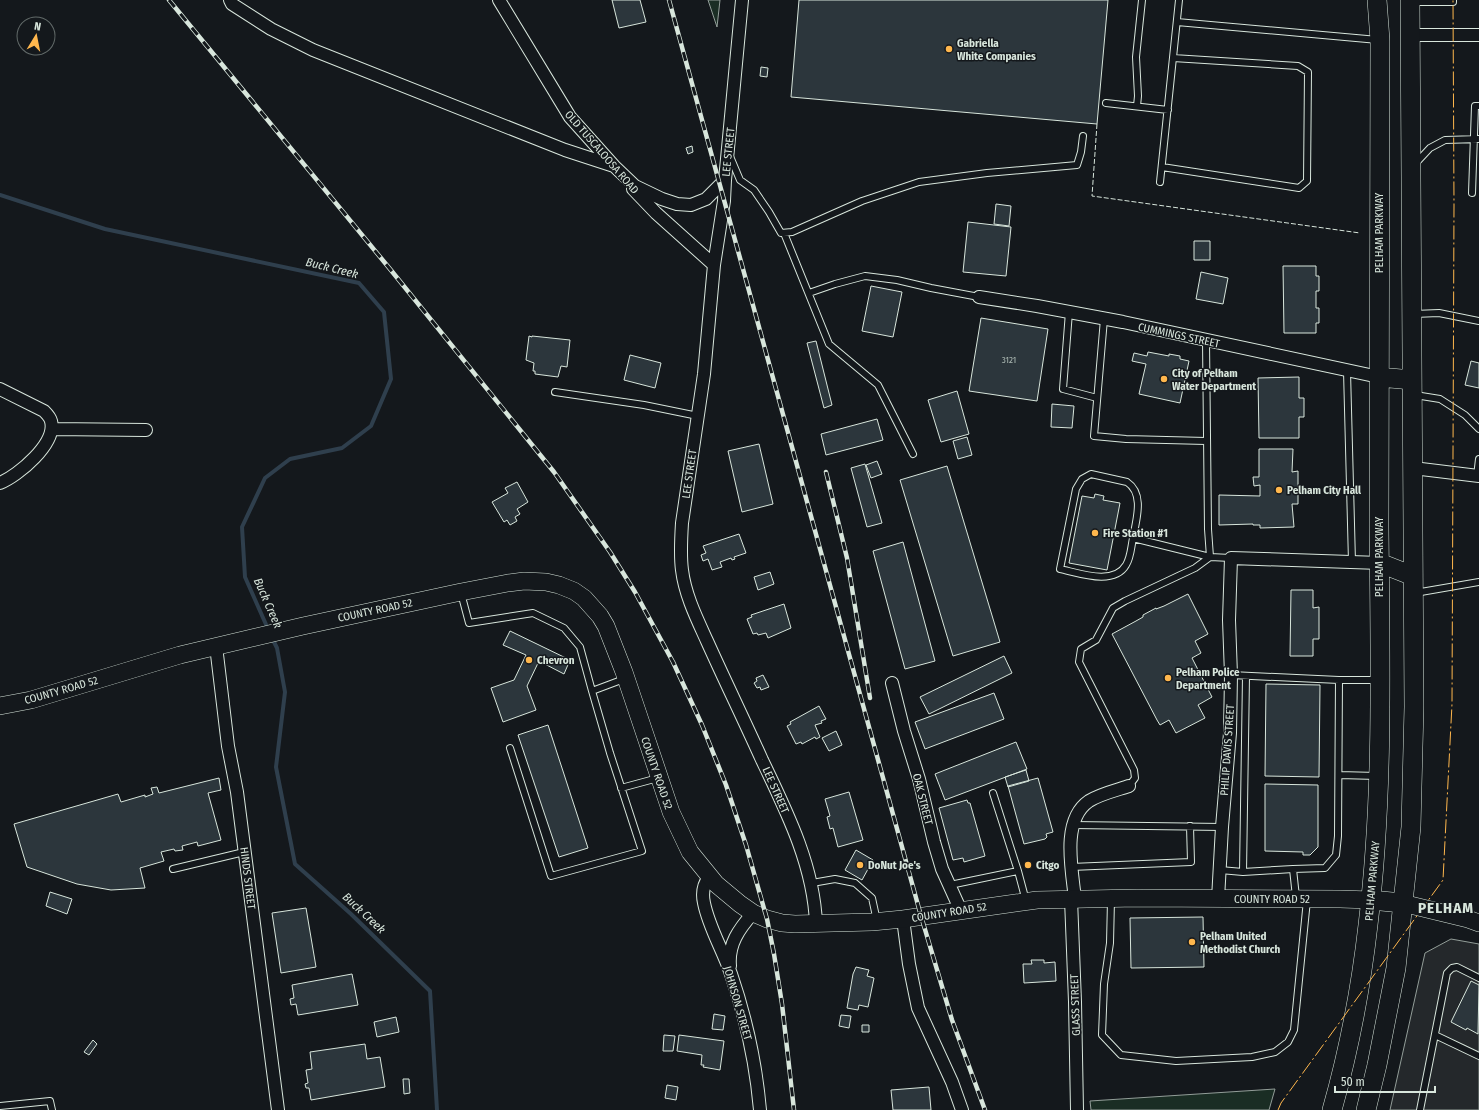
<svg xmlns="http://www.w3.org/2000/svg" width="1479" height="1110" viewBox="0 0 1479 1110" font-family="'Fira Sans Condensed',sans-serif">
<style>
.green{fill:#1a2d24;stroke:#939e99}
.parking{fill:#24282b;stroke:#939e99}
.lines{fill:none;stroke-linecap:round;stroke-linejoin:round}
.stream{stroke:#2f3f4d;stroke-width:4}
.building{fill:#2c363c;stroke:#d8e6dc}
.lane-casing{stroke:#d8e6dc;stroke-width:8}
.street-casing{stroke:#d8e6dc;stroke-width:14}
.secondary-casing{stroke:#d8e6dc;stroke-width:18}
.primary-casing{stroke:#d8e6dc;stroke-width:20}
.lane{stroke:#14181c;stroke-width:6}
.street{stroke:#14181c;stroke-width:12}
.secondary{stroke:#14181c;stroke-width:17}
.primary{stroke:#14181c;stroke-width:19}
.rail-casing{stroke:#d8e6dc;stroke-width:4.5}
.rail{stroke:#14181c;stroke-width:3;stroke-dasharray:9;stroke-linecap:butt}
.fence{stroke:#d8e6dc;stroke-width:1;stroke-dasharray:5 2;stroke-linecap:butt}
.power{stroke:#ffb74d;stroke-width:1;stroke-dasharray:14 3 2 3;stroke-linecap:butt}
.poi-dot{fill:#ffb74d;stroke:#14181c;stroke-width:1.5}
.labels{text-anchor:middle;stroke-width:3;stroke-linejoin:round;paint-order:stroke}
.number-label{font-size:9px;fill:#adbab4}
.poi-label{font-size:11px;font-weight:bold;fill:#d8e6dc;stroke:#14181c;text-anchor:start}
.street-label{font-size:11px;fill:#d8e6dc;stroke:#14181c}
.water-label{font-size:12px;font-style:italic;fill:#d8e6dc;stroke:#14181c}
.district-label{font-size:15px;font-weight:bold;letter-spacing:1px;fill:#d8e6dc;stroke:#14181c}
</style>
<rect width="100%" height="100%" fill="#14181c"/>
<path class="green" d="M708 0H720L717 27Z
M1275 1089 1269 1110H1091L1090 1101Z"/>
<path class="parking" d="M1451 939 1479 944V1110H1390L1425 953Z"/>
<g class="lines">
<path class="stream" d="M0 195 105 229 359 283 384 312 391 379 371 426 342 448 290 459 265 478 242 527 245 577 268 629
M272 638 277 648 285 692 276 767 295 864 351 914 430 991 437 1110"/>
</g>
<path class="building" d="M612 0H640L646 22 619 28Z
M799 0H1108L1097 124 791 97Z
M761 67 768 68 767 77 760 76Z
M692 146 693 152 688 154 686 148Z
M996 204 1011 206 1009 226 994 224Z
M968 222 1011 227 1006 276 963 272Z
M1194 241H1210V260H1194Z
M1283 266H1316V276H1319V291H1316V308H1319V323H1316V333H1284Z
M1201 272 1228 278 1223 304 1196 299Z
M871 286 902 292 893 337 862 331Z
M981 318 1048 329 1037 401 969 391Z
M529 336 532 337V336L570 340 567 367 561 366 558 377 535 374V371H533L534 363 526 360Z
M816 341 832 405 824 408 807 343Z
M1148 352 1169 356V354L1180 356V359L1189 361 1180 403 1139 394 1146 364 1132 361 1134 353 1147 356Z
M630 355 661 363 655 388 624 380Z
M1471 361 1479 363V388L1465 385Z
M1299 377V398H1304V417H1299V438H1259L1258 378Z
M957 391 969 434 941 442 928 400Z
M1052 404 1074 406 1072 428 1051 427Z
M877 419 883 440 826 455 821 434Z
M967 437 972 455 958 459 953 441Z
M759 444 773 504 742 512 728 451Z
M1259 449H1293L1292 472 1298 471V504H1292L1294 527 1260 528V525H1253V524L1219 525V495L1260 496V485L1254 486 1253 477H1259Z
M877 461 882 474 871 478 866 465Z
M865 464 882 523 867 527 851 468Z
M947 466 1000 642 953 656 900 480Z
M517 482 528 502 517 509 520 514 515 517 517 521 510 525 507 520 504 522 492 502 508 493 505 488Z
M1095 494 1104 496 1103 500 1120 503 1107 570 1069 563 1082 496 1094 498Z
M739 534 746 553 734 557 735 559 732 560 731 558 720 562 722 567 712 570 708 559 703 561 701 555 706 553 703 546Z
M903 542 935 661 905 669 873 551Z
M770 572 774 584 758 590 754 577Z
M1291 590H1313V608L1319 607V639H1313V656H1290Z
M1188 594 1208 634 1195 641 1201 653 1192 658 1212 697 1198 705 1205 718 1176 733 1169 720 1160 725 1157 720 1112 634 1136 621 1143 617V615L1156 608V609L1164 606Z
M784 604 791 628 768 638 766 633 758 635 757 633 753 634 747 619 752 617 751 615Z
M510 631 570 660 564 674 539 661 527 686 536 710 503 722 491 688 514 680 526 655 503 645Z
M1004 656 1012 673 929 714 920 697Z
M763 675 769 687 761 690 760 687 757 688 754 683 757 681 756 678Z
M1266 684 1320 685 1319 777 1265 776Z
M994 693 1004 719 925 749 915 722Z
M819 706 826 719 821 721 822 723 815 725 820 737 816 739 815 737 802 744 801 742 796 744 787 726 791 724 790 722Z
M548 725 588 848 559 857 518 735Z
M836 731 842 745 829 751 822 738Z
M1016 742 1027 769 945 800 935 774Z
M1026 770 1029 781 1008 787 1005 777Z
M219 778 221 790 208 793 221 840 198 846 197 842 182 846 183 850 175 851 174 849 161 852 164 861 140 868 145 888 111 890 77 884 27 867 14 824 118 794 121 802 145 795V797L153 794 151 788 157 787 159 793Z
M1038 778 1053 832 1046 834 1047 837 1045 839 1024 844 1008 786Z
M1265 784 1318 785V847L1310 855H1303V852L1265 851Z
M849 792 863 840 838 847 833 828 830 829 827 817 830 816 825 799Z
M967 800 968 803H970L985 856 964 862 963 858 953 860 939 808Z
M856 850 873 860 862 880 845 870Z
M50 892 72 899 67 914 46 906Z
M306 908 316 967 281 973 272 913Z
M1203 917 1204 967 1131 968 1130 918Z
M1031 960H1044V963L1055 962 1056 981 1024 983 1023 964H1032Z
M856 967 869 970 867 976 874 978 868 1007 859 1005 858 1010 847 1008 853 974Z
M352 974 358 1005 298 1015 296 1004 291 1005 290 999 294 998 292 985Z
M1471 981 1479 985 1478 1034 1467 1028 1466 1030 1451 1022Z
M714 1014 725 1016 723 1030 712 1029Z
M841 1015 851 1016 849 1028 839 1026Z
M396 1017 399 1032 377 1037 374 1022Z
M862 1025H869V1032H862Z
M664 1035 675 1036 673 1051H663Z
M679 1035 724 1041 720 1070 703 1067 704 1065H701L702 1055 677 1051Z
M93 1040 97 1044 89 1055 84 1052Z
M365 1044 367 1059 380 1057 385 1087 311 1100 309 1088H306L305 1084 308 1083 306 1070 312 1069 310 1052Z
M403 1079H409L410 1093 404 1094Z
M667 1085 678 1087 676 1100 665 1098Z
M929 1087 931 1110H893L891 1090Z"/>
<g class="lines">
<defs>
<path id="lane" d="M1411 2H1453V0
M1177 22 1378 40
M1106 103 1168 110
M1137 106 1138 96 1136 57 1142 0
M729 154 740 180 754 190 769 212 781 233 792 232 862 201 919 182 987 173 1077 165 1081 152 1083 136
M1415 164 1430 148 1445 140 1479 139
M1162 167 1299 188 1307 181 1308 72 1298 66 1173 58
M1160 182 1179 0
M1472 193 1475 106H1479
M784 233 829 344 878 385 913 454
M809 293 835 284 865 276 897 280 931 288 979 297
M1069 312 1063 389 1097 398
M1414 314 1439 313 1479 321
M1104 319 1094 436 1126 439 1206 441
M1206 341 1208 529 1210 557 1231 558
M1347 371 1352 562
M555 392 644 405 698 416
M1415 395 1440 399 1465 415 1479 429
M1477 476 1479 459
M1133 538C1131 547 1131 557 1126 565 1114 586 1079 573 1060 569L1076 489 1082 479 1091 474 1127 482C1145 494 1136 520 1133 538L1210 557
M461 593 469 623 533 613 564 628 580 647 592 691 624 679
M1415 593 1479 582
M1231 675 1339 680 1338 836 1336 855 1325 868 1293 869 1296 897
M1246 676 1243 872 1293 869
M1339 680H1378
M510 748 551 876 642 851 610 753 592 691
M1339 775 1377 776
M1129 786 1135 778 1134 770 1079 662 1081 649 1096 640 1113 608 1125 601 1195 568 1210 557
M621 788 658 778
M1073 825 1222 827
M1071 867 1191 862 1190 826
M173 869 244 852
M1220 870 1243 872
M1018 871 1026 901
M812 883 835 879 855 883 872 898 877 921
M950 885 1018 871 993 793
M1111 900 1110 943 1104 984 1102 1035 1121 1055 1176 1061 1252 1057 1275 1052 1288 1042 1294 1030 1307 900
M1435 1035 1479 1056
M0 1106 50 1101 52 1110
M1420 1110 1447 973 1452 968 1457 967 1479 978"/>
<path id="street" d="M230 0 232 4 271 29 313 50 565 150 614 166 635 186 662 199 677 204 691 205 706 199 725 180
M499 0 570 117 614 166
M742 0 725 180 724 201 714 265 704 374 682 523C681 539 680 555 682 570 685 595 697 619 707 641 725 681 744 720 762 760 787 812 814 866 816 924
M1410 35H1479
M633 189 656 213 714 265
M979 297 1037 306 1123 322 1379 377
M0 389 44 411C47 414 50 417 51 421 57 443 18 476 0 483
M52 429 146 430
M1413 468 1479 476
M216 646 228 746 237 792 278 1110
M892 683 904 731 919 779 934 842 942 869 961 911
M709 877C703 885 702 894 704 903 709 928 723 950 731 974 746 1018 756 1064 760 1110
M1071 899 1075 1002 1077 1110
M1075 899C1072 870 1061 820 1089 801 1100 794 1117 790 1129 786
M1218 899 1222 827 1230 733 1231 675 1229 620 1231 558 1380 563
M903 919 909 964 918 1008 952 1082 962 1110
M730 966C728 944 739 929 753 913"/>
<path id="secondary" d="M0 706 31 700 180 655 303 626 461 592 508 583 524 581 546 582 559 585 574 591 584 598 600 616 606 626 624 672 671 812 690 852 716 884 740 904 753 913 767 919 782 923 795 924 872 922 903 919 1037 900 1137 898 1340 899 1371 900
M1402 903 1468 919 1479 923"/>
<path id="primary" d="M1379 377 1412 380
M1380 563 1413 576
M1371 900 1402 903
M1332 1110C1349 1050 1361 987 1368 925 1384 792 1380 659 1379 526 1379 364 1379 202 1380 40L1377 0
M1366 1110 1377 1065 1396 968 1411 827 1414 707 1410 0"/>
</defs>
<use href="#lane" class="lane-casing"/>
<use href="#street" class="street-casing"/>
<use href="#secondary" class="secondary-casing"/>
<use href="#primary" class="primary-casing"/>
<use href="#lane" class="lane"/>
<use href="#street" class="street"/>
<use href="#secondary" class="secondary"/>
<use href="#primary" class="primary"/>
<defs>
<path id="rail" d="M169 0 390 269 554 472 610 552 635 592 673 662 702 725 726 785 746 845 767 919 774 954 782 1004 794 1110
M669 0 921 916 952 1020 985 1110
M826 472 847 558 870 698"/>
</defs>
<use href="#rail" class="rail-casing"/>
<use href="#rail" class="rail"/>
<path class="fence" d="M1097 124 1092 196 1360 233"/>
<path class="power" d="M1278 1110 1281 1103 1443 880 1452 704 1454 205 1453 0"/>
</g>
<g class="poi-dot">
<circle cx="949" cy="49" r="4"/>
<circle cx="1164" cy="379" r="4"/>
<circle cx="1279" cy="490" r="4"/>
<circle cx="1095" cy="533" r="4"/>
<circle cx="529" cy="660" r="4"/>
<circle cx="1168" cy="678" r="4"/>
<circle cx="860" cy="865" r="4"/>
<circle cx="1028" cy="865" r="4"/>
<circle cx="1192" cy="942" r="4"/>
</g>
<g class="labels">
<g class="number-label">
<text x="1009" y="363">3121</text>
</g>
<g class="poi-label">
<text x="957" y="47">Gabriella<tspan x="957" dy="13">White Companies</tspan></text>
<text x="1172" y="377">City of Pelham<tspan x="1172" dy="13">Water Department</tspan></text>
<text x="1287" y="494">Pelham City Hall</text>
<text x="1103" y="537">Fire Station #1</text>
<text x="537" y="664">Chevron</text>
<text x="1176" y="676">Pelham Police<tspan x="1176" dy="13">Department</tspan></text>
<text x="868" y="869">DoNut Joe's</text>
<text x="1036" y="869">Citgo</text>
<text x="1200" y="940">Pelham United<tspan x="1200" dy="13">Methodist Church</tspan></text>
</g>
<g class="street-label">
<text transform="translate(602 152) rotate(49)" y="4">OLD TUSCALOOSA ROAD</text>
<text transform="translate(728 152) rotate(-84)" y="4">LEE STREET</text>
<text transform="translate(1379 233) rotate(-90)" y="4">PELHAM PARKWAY</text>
<text transform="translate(1179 335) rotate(12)" y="4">CUMMINGS STREET</text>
<text transform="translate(689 474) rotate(-82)" y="4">LEE STREET</text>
<text transform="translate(1379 557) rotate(-90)" y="4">PELHAM PARKWAY</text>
<text transform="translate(375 610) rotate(-12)" y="4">COUNTY ROAD 52</text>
<text transform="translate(61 690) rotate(-16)" y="4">COUNTY ROAD 52</text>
<text transform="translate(1227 750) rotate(-86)" y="4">PHILIP DAVIS STREET</text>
<text transform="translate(657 773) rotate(71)" y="4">COUNTY ROAD 52</text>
<text transform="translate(776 790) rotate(66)" y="4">LEE STREET</text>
<text transform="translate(923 799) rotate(76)" y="4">OAK STREET</text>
<text transform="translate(248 878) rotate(83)" y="4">HINDS STREET</text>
<text transform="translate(1372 881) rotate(-85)" y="4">PELHAM PARKWAY</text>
<text x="1272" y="903">COUNTY ROAD 52</text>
<text transform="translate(949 912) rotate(-9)" y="4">COUNTY ROAD 52</text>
<text transform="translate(738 1003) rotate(74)" y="4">JOHNSON STREET</text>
<text transform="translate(1075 1005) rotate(-92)" y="4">GLASS STREET</text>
</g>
<g class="water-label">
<text transform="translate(332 268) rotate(14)" y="4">Buck Creek</text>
<text transform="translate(268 603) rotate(66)" y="4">Buck Creek</text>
<text transform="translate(364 913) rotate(43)" y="4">Buck Creek</text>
</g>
<g class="district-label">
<text x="1446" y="913">PELHAM</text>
</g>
</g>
<g transform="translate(36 36) rotate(10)"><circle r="19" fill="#14181c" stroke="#626a69"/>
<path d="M0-3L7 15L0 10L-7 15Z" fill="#ffb74d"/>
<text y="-6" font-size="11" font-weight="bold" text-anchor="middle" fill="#d8e6dc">N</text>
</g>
<path d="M1335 1086v6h100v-6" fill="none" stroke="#d8e6dc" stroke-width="2"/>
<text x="1341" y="1086" font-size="12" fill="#d8e6dc" stroke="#14181c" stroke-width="3" paint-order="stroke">50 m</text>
</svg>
